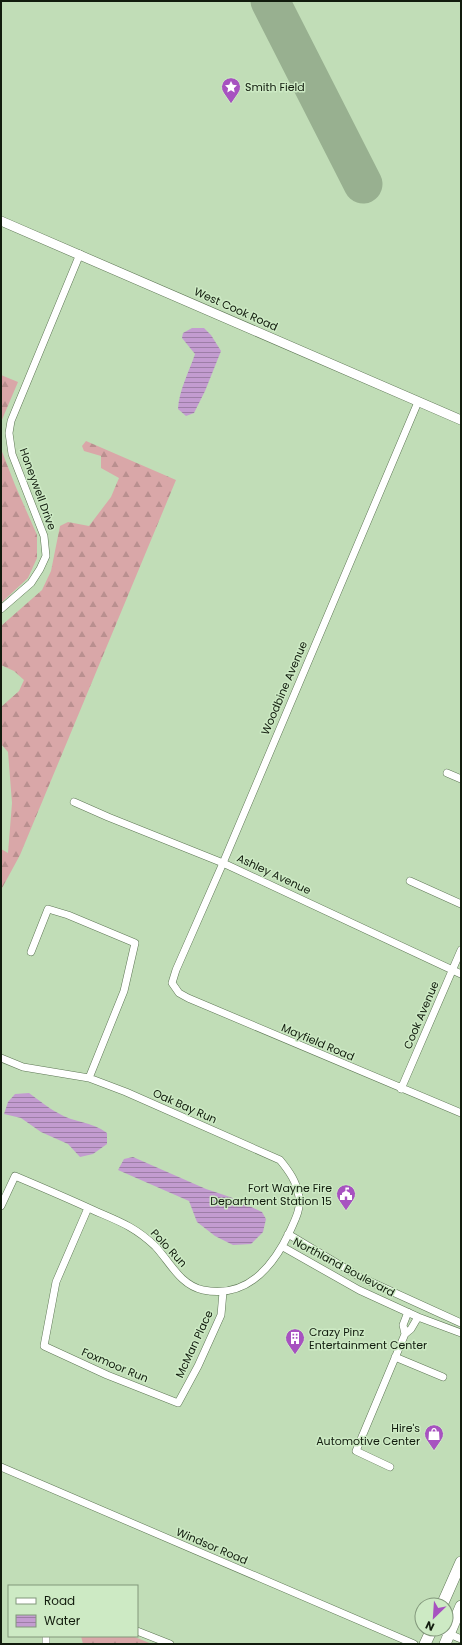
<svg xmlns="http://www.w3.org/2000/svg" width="462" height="1645" viewBox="0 0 462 1645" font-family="Poppins,sans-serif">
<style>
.forest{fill:url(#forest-firs)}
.water{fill:url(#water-rules)}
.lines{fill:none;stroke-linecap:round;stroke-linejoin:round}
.runway{stroke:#98b090;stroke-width:39}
.minor-casing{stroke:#5e7755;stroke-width:8}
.major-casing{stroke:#5e7755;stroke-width:10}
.highway-casing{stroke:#5e7755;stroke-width:12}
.minor{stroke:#fff;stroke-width:7}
.major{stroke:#fff;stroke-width:9}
.highway{stroke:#fff;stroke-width:11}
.labels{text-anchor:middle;stroke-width:3;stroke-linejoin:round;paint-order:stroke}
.poi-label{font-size:11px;fill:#111b0d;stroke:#cdeac4;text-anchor:start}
.street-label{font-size:11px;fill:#111b0d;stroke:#cdeac4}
</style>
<defs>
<pattern id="forest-firs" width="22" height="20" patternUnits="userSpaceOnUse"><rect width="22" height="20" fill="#d9a7a8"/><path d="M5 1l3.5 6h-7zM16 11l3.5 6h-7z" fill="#b98f8f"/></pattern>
<pattern id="water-rules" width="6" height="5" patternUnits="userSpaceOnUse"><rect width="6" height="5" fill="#c39cd0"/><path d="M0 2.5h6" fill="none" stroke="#9d7ea7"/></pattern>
</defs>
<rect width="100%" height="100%" fill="#c1ddb7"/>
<path class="forest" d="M1 375 18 382 1 422Z
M86 441 176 480 20 855 1 890V849L8 853 12 803 8 752 1 744V707L19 691 24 680 14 671 1 665V626L42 590 51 571 60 526 68 522 89 526 111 497 119 478 101 468V456L84 451 82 446Z
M1 449 15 485 37 535V558L28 578 1 603Z
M81 1636H132L152 1644H83Z"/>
<path class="water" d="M192 328H204L211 335 221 351 205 391 194 413 186 416 178 409C179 390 189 372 195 354L182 338 183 333Z
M29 1093C39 1100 48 1108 58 1113 74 1123 91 1121 107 1133V1144L93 1154 80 1157 68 1144 41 1132 21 1118 4 1114 8 1102 15 1094Z
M133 1157 206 1189 230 1197 262 1212 266 1219 263 1232 251 1244 233 1245 215 1236 197 1222 189 1201 118 1170 124 1159Z"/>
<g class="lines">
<path class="runway" d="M270 1 363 184"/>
<defs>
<path id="minor" d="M418 402 223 863 176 970 172 983 179 993 188 998 461 1113
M1 609 31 583 40 569 46 556 44 536 12 454 9 433 11 421 80 254
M447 773 461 779
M74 802 108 817 223 863 461 974
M410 881 461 904
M31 952 48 909 68 915 135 943 124 991 89 1078
M1 1058 23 1067 89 1078 126 1092 280 1160C289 1171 297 1182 299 1197 301 1209 295 1220 290 1231 273 1267 247 1299 203 1290 180 1285 170 1262 155 1246 134 1226 118 1221 93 1210 67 1198 41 1187 15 1176L1 1206
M401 1089 461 950
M88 1208 56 1282 44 1346 107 1375 178 1403 198 1366 221 1315 223 1292
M288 1234 360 1277 461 1323
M283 1247 359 1290 418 1317 461 1333
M405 1334 411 1329 418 1317
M395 1357 443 1377
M1 1467 414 1644
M390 1467 356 1451 405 1334 403 1325 408 1312
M438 1629 461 1639
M137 1631 170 1644
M46 1644V1636"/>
<path id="major" d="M1 221 461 420"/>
<path id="highway" d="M442 1605 461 1562
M425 1644 432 1629
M445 1644 461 1606"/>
</defs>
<use href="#minor" class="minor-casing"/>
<use href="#major" class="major-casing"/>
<use href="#highway" class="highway-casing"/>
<use href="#minor" class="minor"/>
<use href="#major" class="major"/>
<use href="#highway" class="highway"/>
</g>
<defs>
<symbol id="sight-pin" viewBox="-11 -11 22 30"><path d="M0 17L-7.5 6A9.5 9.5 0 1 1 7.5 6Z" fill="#a752c0" stroke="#cdeac4"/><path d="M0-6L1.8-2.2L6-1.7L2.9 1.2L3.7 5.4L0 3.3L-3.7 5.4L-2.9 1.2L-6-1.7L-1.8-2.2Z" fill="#fff"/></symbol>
<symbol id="civic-pin" viewBox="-11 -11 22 30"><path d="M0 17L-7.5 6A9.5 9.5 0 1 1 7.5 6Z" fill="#a752c0" stroke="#cdeac4"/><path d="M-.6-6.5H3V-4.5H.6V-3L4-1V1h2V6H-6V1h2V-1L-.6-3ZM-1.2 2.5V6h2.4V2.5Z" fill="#fff"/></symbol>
<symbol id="building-pin" viewBox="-11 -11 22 30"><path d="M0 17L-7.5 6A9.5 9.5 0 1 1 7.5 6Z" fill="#a752c0" stroke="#cdeac4"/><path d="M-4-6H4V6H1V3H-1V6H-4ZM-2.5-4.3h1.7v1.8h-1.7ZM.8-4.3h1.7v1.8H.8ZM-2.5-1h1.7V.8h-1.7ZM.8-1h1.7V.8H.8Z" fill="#fff"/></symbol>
<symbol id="shop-pin" viewBox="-11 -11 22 30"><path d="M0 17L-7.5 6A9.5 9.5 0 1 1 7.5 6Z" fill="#a752c0" stroke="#cdeac4"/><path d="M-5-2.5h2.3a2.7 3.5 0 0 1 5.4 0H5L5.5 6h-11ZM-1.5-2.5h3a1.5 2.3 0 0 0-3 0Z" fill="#fff"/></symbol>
</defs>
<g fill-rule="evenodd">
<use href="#sight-pin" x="220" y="76" width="22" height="30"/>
<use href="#civic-pin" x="335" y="1183" width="22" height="30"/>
<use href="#building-pin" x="284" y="1327" width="22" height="30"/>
<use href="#shop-pin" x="423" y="1423" width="22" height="30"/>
</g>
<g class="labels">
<g class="poi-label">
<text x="245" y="91">Smith Field</text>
<text x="332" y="1192" text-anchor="end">Fort Wayne Fire<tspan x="332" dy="13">Department Station 15</tspan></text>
<text x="309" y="1336">Crazy Pinz<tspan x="309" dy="13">Entertainment Center</tspan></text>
<text x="420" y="1432" text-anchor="end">Hire's<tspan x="420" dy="13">Automotive Center</tspan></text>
</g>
<g class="street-label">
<text transform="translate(236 309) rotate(24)" y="4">West Cook Road</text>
<text transform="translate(38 489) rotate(70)" y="4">Honeywell Drive</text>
<text transform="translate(284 688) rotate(-67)" y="4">Woodbine Avenue</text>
<text transform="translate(274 874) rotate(25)" y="4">Ashley Avenue</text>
<text transform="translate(421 1015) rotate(-67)" y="4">Cook Avenue</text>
<text transform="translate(318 1042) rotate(23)" y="4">Mayfield Road</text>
<text transform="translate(185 1106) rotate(24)" y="4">Oak Bay Run</text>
<text transform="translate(169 1248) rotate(47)" y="4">Polo Run</text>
<text transform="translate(344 1267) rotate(28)" y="4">Northland Boulevard</text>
<text transform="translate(194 1344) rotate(-65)" y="4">McMan Place</text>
<text transform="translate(115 1365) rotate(23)" y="4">Foxmoor Run</text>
<text transform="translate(212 1546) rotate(23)" y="4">Windsor Road</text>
</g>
</g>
<rect width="462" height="1645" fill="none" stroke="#111b0d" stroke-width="4"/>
<rect x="8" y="1585" width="130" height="52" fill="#cdeac4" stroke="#82977b"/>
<rect x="16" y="1598" width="20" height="6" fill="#ffffff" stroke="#82977b"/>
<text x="44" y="1605" font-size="12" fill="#111b0d">Road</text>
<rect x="16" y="1615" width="20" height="12" fill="url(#water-rules)" stroke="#82977b"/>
<text x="44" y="1625" font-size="12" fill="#111b0d">Water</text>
<g transform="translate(434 1617) rotate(205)"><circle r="19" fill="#cdeac4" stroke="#82977b"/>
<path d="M0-3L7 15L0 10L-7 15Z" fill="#a752c0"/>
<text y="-6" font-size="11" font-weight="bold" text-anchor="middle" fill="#111b0d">N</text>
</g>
</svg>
